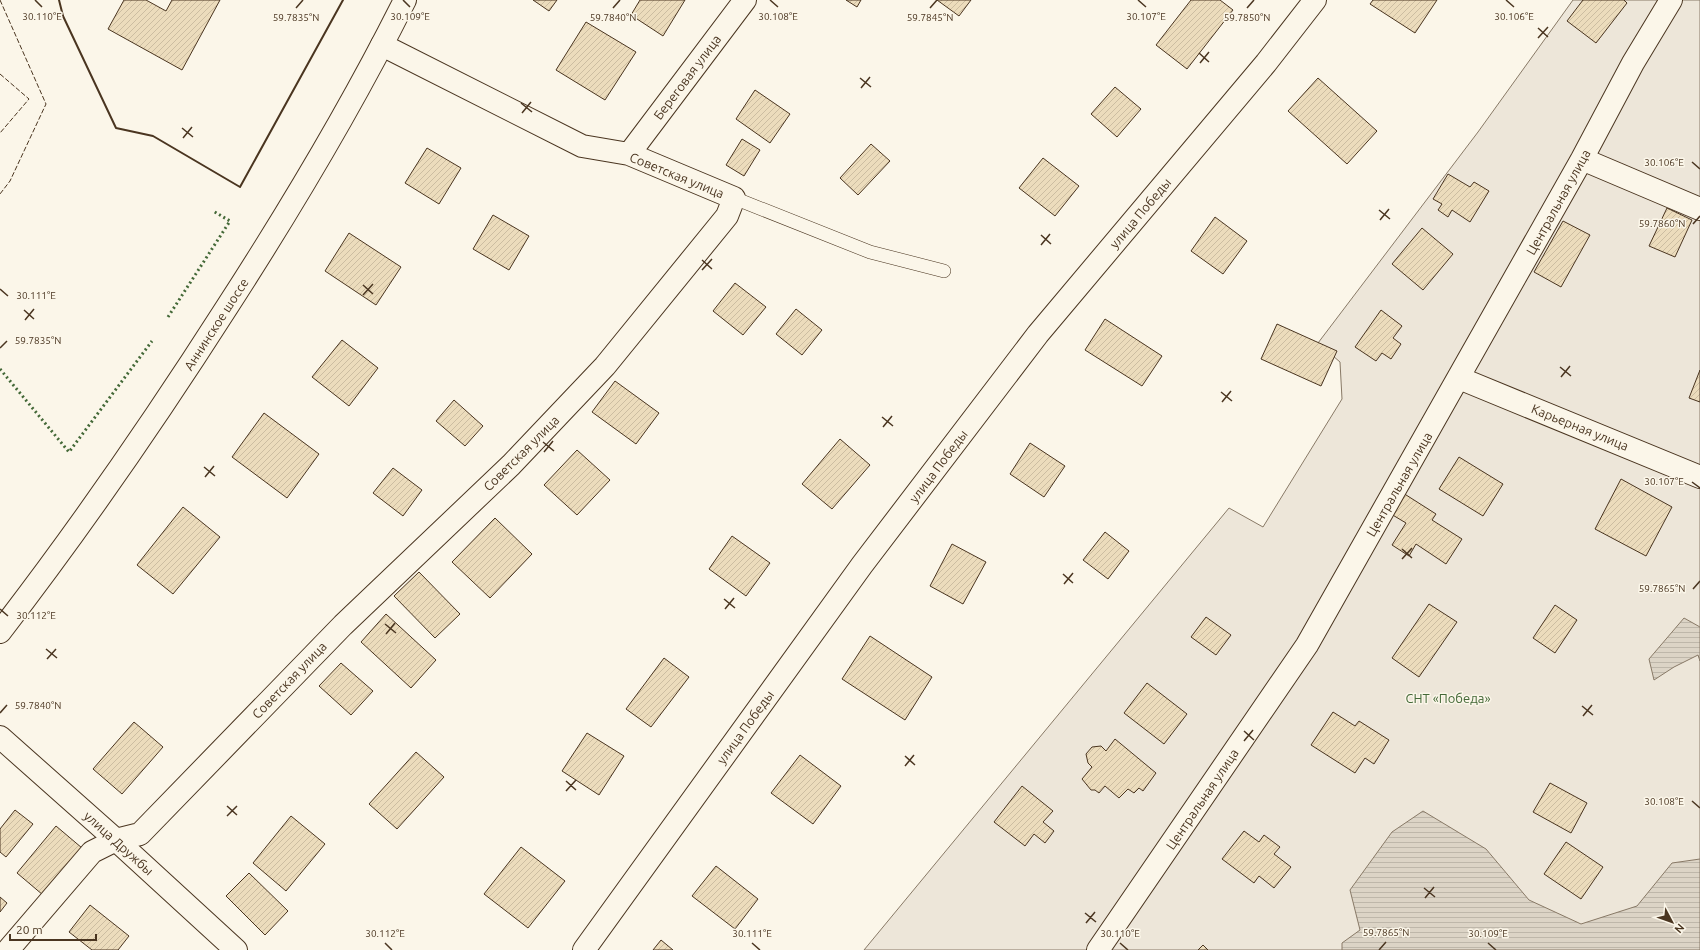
<svg xmlns="http://www.w3.org/2000/svg" width="1700" height="950" viewBox="0 0 1700 950" font-family="Ubuntu,sans-serif">
<style>
.green{fill:#ede6d9;stroke:#887966}
.water{fill:url(#water-rules);stroke:#887966}
.building{fill:url(#building-hatch);stroke:#4a3520}
.lines{fill:none;stroke-linecap:round;stroke-linejoin:round}
.lane-casing{stroke:#4a3520;stroke-width:14}
.street-casing{stroke:#4a3520;stroke-width:24}
.secondary-casing{stroke:#4a3520;stroke-width:24}
.lane{stroke:#fbf6e9;stroke-width:13}
.street{stroke:#fbf6e9;stroke-width:22}
.secondary{stroke:#fbf6e9;stroke-width:22}
.hedge{stroke:#436837;stroke-width:3;stroke-dasharray:2 3;stroke-linecap:butt}
.fence{stroke:#4a3520;stroke-width:1;stroke-dasharray:5 2;stroke-linecap:butt}
.wall{stroke:#4a3520;stroke-width:2}
.ticks{fill:none;stroke:#4a3520;stroke-width:1.5}
.labels{text-anchor:middle;stroke-width:3;stroke-linejoin:round;paint-order:stroke}
.street-label{font-size:13px;fill:#4a3520;stroke:#fbf6e9}
.park-label{font-size:13px;fill:#436837;stroke:#fbf6e9}
.ticks-label{font-size:10px;text-anchor:middle;fill:#4a3520;stroke:#fbf6e9;stroke-width:3;stroke-linejoin:round;paint-order:stroke}
</style>
<defs>
<pattern id="water-rules" width="6" height="5" patternUnits="userSpaceOnUse"><rect width="6" height="5" fill="#dcd4c6"/><path d="M0 2.5h6" fill="none" stroke="#beb7aa"/></pattern>
<pattern id="building-hatch" width="6" height="6" patternUnits="userSpaceOnUse"><rect width="6" height="6" fill="#ecdcbc"/><path d="M-1 1l2-2M0 6l6-6M5 7l2-2" fill="none" stroke="#ccbda1"/></pattern>
</defs>
<rect width="100%" height="100%" fill="#fbf6e9"/>
<path class="green" d="M1573 0H1700V950H864L1229 508 1263 527 1342 399 1340 362 1318 343 1478 132Z"/>
<path class="water" d="M1684 618 1700 627V661L1698 655 1674 667 1654 680 1649 659Z
M1423 811 1486 849 1529 900 1581 924 1637 906 1672 863 1700 859V950H1342V943L1360 930 1350 890 1392 832Z"/>
<path class="building" d="M124 0H146L166 11 172 0H220L182 70 108 29Z
M533 0H557L549 11Z
M640 0H685L663 36 631 15Z
M846 0H861L857 7Z
M937 0H971L959 16Z
M1191 0H1220L1233 10 1187 69 1156 45Z
M1373 0H1437L1415 33 1370 4Z
M1583 0H1624L1627 3 1596 43 1567 21Z
M586 22 636 52 605 100 556 70Z
M1318 78 1377 131 1347 164 1288 111Z
M1115 87 1141 109 1117 137 1091 114Z
M755 90 790 114 770 143 736 119Z
M742 139 760 150 744 176 726 165Z
M871 144 890 161 858 195 840 178Z
M427 148 461 168 439 204 405 183Z
M1043 158 1079 186 1055 216 1019 188Z
M1448 174 1470 187 1474 182 1489 191 1470 222 1452 210 1448 217 1438 210 1442 204 1433 199Z
M1667 208 1692 220 1675 257 1649 246Z
M493 215 529 236 509 270 473 249Z
M1215 217 1247 241 1223 274 1191 251Z
M1563 221 1590 235 1561 287 1534 272Z
M1422 228 1453 254 1423 290 1392 264Z
M349 233 401 267 376 305 325 271Z
M735 283 766 307 743 335 713 311Z
M796 309 822 330 802 355 776 334Z
M1381 310 1402 326 1393 338 1401 344 1391 359 1382 353 1376 361 1355 347Z
M1105 319 1162 356 1142 386 1085 350Z
M1277 324 1337 351 1321 386 1261 359Z
M342 340 378 368 349 406 312 377Z
M1700 370V402L1689 398Z
M615 381 659 413 636 444 592 412Z
M454 400 483 426 465 446 436 421Z
M264 413 319 454 287 498 232 457Z
M840 439 870 465 832 509 802 484Z
M1030 443 1065 466 1044 497 1010 474Z
M577 450 610 480 577 515 544 485Z
M1459 457 1503 484 1483 516 1439 489Z
M393 468 422 490 403 516 373 493Z
M1621 479 1672 507 1646 556 1595 529Z
M1403 493 1436 514 1432 520 1462 539 1446 564 1416 544 1409 556 1392 545 1406 523 1391 514Z
M183 507 220 537 173 594 137 565Z
M495 518 532 554 490 598 452 562Z
M1105 532 1129 551 1108 579 1083 560Z
M732 536 770 563 746 596 709 569Z
M952 544 986 562 963 604 930 586Z
M419 572 460 614 435 638 394 596Z
M1429 604 1457 622 1419 677 1392 658Z
M1555 605 1577 620 1555 653 1533 638Z
M386 614 436 660 411 688 361 642Z
M1206 617 1231 635 1216 655 1191 637Z
M870 636 932 677 905 720 842 679Z
M664 658 689 677 651 727 626 709Z
M341 663 373 691 351 715 319 686Z
M1147 683 1187 714 1164 744 1124 713Z
M1333 712 1355 726 1359 721 1389 740 1374 764 1365 758 1355 773 1311 745Z
M134 722 163 747 122 794 93 769Z
M587 733 624 756 599 795 562 771Z
M1115 739 1156 773 1143 791 1139 788 1134 793 1128 789 1119 798 1105 786 1099 793 1095 790H1091L1082 779 1092 767 1088 763 1086 754 1092 747 1101 746 1106 751Z
M416 752 444 777 397 829 369 804Z
M800 755 841 786 813 824 771 793Z
M1550 783 1587 803 1571 833 1533 812Z
M1022 786 1053 811 1043 822 1054 831 1045 843 1034 834 1025 846 994 822Z
M15 810 33 824 6 857 0 852V829Z
M291 816 325 844 286 891 253 863Z
M56 826 82 848 43 895 17 873Z
M1244 831 1259 842 1264 835 1280 847 1274 854 1291 867 1274 888 1259 876 1254 883 1222 859Z
M1566 842 1603 867 1581 899 1544 874Z
M521 847 565 881 528 928 484 894Z
M716 866 758 899 735 929 692 896Z
M249 873 288 911 265 935 226 896Z
M0 897 7 903 0 912Z
M90 905 129 936 118 950H92L69 932Z
M661 940 673 950H653Z
M1203 945 1208 950H1198Z"/>
<g class="lines">
<defs>
<path id="lane" d="M734 198 870 252 944 271"/>
<path id="street" d="M629 154 745 0
M1582 159 1700 209
M1459 378 1700 477
M8 950 92 852 116 840 140 834 343 625 511 465 605 366 727 216 734 198 629 154 582 146 382 45
M584 950 862 565 1038 334 1266 63 1315 0
M1098 950 1307 645 1582 159 1633 63 1671 0"/>
<path id="secondary" d="M0 632C81 527 156 418 227 307 291 208 352 106 405 0
M0 737 116 840 236 950"/>
</defs>
<use href="#lane" class="lane-casing"/>
<use href="#street" class="street-casing"/>
<use href="#secondary" class="secondary-casing"/>
<use href="#lane" class="lane"/>
<use href="#street" class="street"/>
<use href="#secondary" class="secondary"/>
<path class="hedge" d="M168 317 230 221 213 211
M0 369 69 452 152 341"/>
<path class="fence" d="M0 0 46 104 10 181 0 194
M0 74 29 99 0 133"/>
<path class="wall" d="M59 0 63 16 116 128 153 136 240 187 343 0"/>
</g>
<path class="ticks" d="M35 0 42 7M403 0 410 7M770 0 778 7M1138 0 1146 7M1506 0 1514 7M296 8 303 0M613 8 620 0M930 8 937 0M1247 8 1254 0M1538 28 1548 37M1538 38 1548 27M1199 53 1209 62M1200 63 1209 52M860 78 871 87M861 88 870 77M521 103 532 112M522 113 531 102M182 128 193 137M183 138 192 127M1692 162 1700 169M1379 210 1390 219M1380 220 1389 209M1693 224 1700 216M1041 235 1051 244M1041 245 1050 234M702 260 712 269M702 270 712 259M363 285 373 294M0 289 8 296M363 295 373 284M24 310 34 319M25 320 34 309M0 348 7 341M1560 367 1571 376M1561 377 1570 366M1221 392 1232 401M1222 402 1231 391M882 417 893 426M883 427 892 416M543 442 554 451M544 452 553 441M204 467 215 476M205 477 214 466M1692 482 1700 488M1402 549 1412 558M1402 559 1412 548M1063 574 1073 583M1064 584 1073 573M1693 589 1700 581M724 599 735 608M0 609 8 616M725 609 734 598M385 624 396 633M386 634 395 623M46 649 57 658M47 659 56 649M1582 706 1593 715M0 713 7 705M1583 716 1592 705M1244 731 1254 740M1244 741 1253 730M905 756 915 765M905 766 914 755M566 781 576 790M566 791 576 780M1692 801 1700 808M227 806 237 815M227 816 237 806M1424 888 1435 897M1425 898 1434 887M1085 913 1096 922M1086 923 1095 912M385 943 392 950M752 943 760 950M1120 943 1128 950M1488 943 1496 950M1379 950 1386 942"/>
<g class="labels">
<g class="street-label">
<text transform="translate(687 77) rotate(-53)" y="5">Береговая улица</text>
<text transform="translate(677 175) rotate(22)" y="5">Советская улица</text>
<text transform="translate(1558 202) rotate(-61)" y="5">Центральная улица</text>
<text transform="translate(1140 213) rotate(-50)" y="5">улица Победы</text>
<text transform="translate(216 324) rotate(-57)" y="5">Аннинское шоссе</text>
<text transform="translate(1580 427) rotate(22)" y="5">Карьерная улица</text>
<text transform="translate(521 453) rotate(-45)" y="5">Советская улица</text>
<text transform="translate(938 466) rotate(-53)" y="5">улица Победы</text>
<text transform="translate(1399 484) rotate(-60)" y="5">Центральная улица</text>
<text transform="translate(289 680) rotate(-46)" y="5">Советская улица</text>
<text transform="translate(745 727) rotate(-54)" y="5">улица Победы</text>
<text transform="translate(1202 799) rotate(-56)" y="5">Центральная улица</text>
<text transform="translate(119 843) rotate(42)" y="5">улица Дружбы</text>
</g>
<g class="park-label">
<text x="1448" y="703">СНТ «Победа»</text>
</g>
</g>
<g class="ticks-label">
<text x="1514" y="20">30.106°E</text>
<text x="42" y="20">30.110°E</text>
<text x="410" y="20">30.109°E</text>
<text x="778" y="20">30.108°E</text>
<text x="1146" y="20">30.107°E</text>
<text x="296" y="21">59.7835°N</text>
<text x="613" y="21">59.7840°N</text>
<text x="930" y="21">59.7845°N</text>
<text x="1247" y="21">59.7850°N</text>
<text x="1664" y="166">30.106°E</text>
<text x="1662" y="227">59.7860°N</text>
<text x="36" y="299">30.111°E</text>
<text x="38" y="344">59.7835°N</text>
<text x="1664" y="485">30.107°E</text>
<text x="1662" y="592">59.7865°N</text>
<text x="36" y="619">30.112°E</text>
<text x="38" y="709">59.7840°N</text>
<text x="1664" y="805">30.108°E</text>
<text x="1386" y="936">59.7865°N</text>
<text x="385" y="937">30.112°E</text>
<text x="752" y="937">30.111°E</text>
<text x="1120" y="937">30.110°E</text>
<text x="1488" y="937">30.109°E</text>
</g>
<g transform="translate(1672 922) rotate(131)" stroke="#fbf6e9" stroke-width="3" paint-order="stroke">
<path d="M0-3L7 15L0 10L-7 15Z" fill="#4a3520"/>
<text y="-6" font-size="11" font-weight="bold" text-anchor="middle" fill="#4a3520">N</text>
</g>
<path d="M10 934v6h86v-6" fill="none" stroke="#4a3520" stroke-width="2"/>
<text x="16" y="934" font-size="12" fill="#4a3520" stroke="#fbf6e9" stroke-width="3" paint-order="stroke">20 m</text>
</svg>
